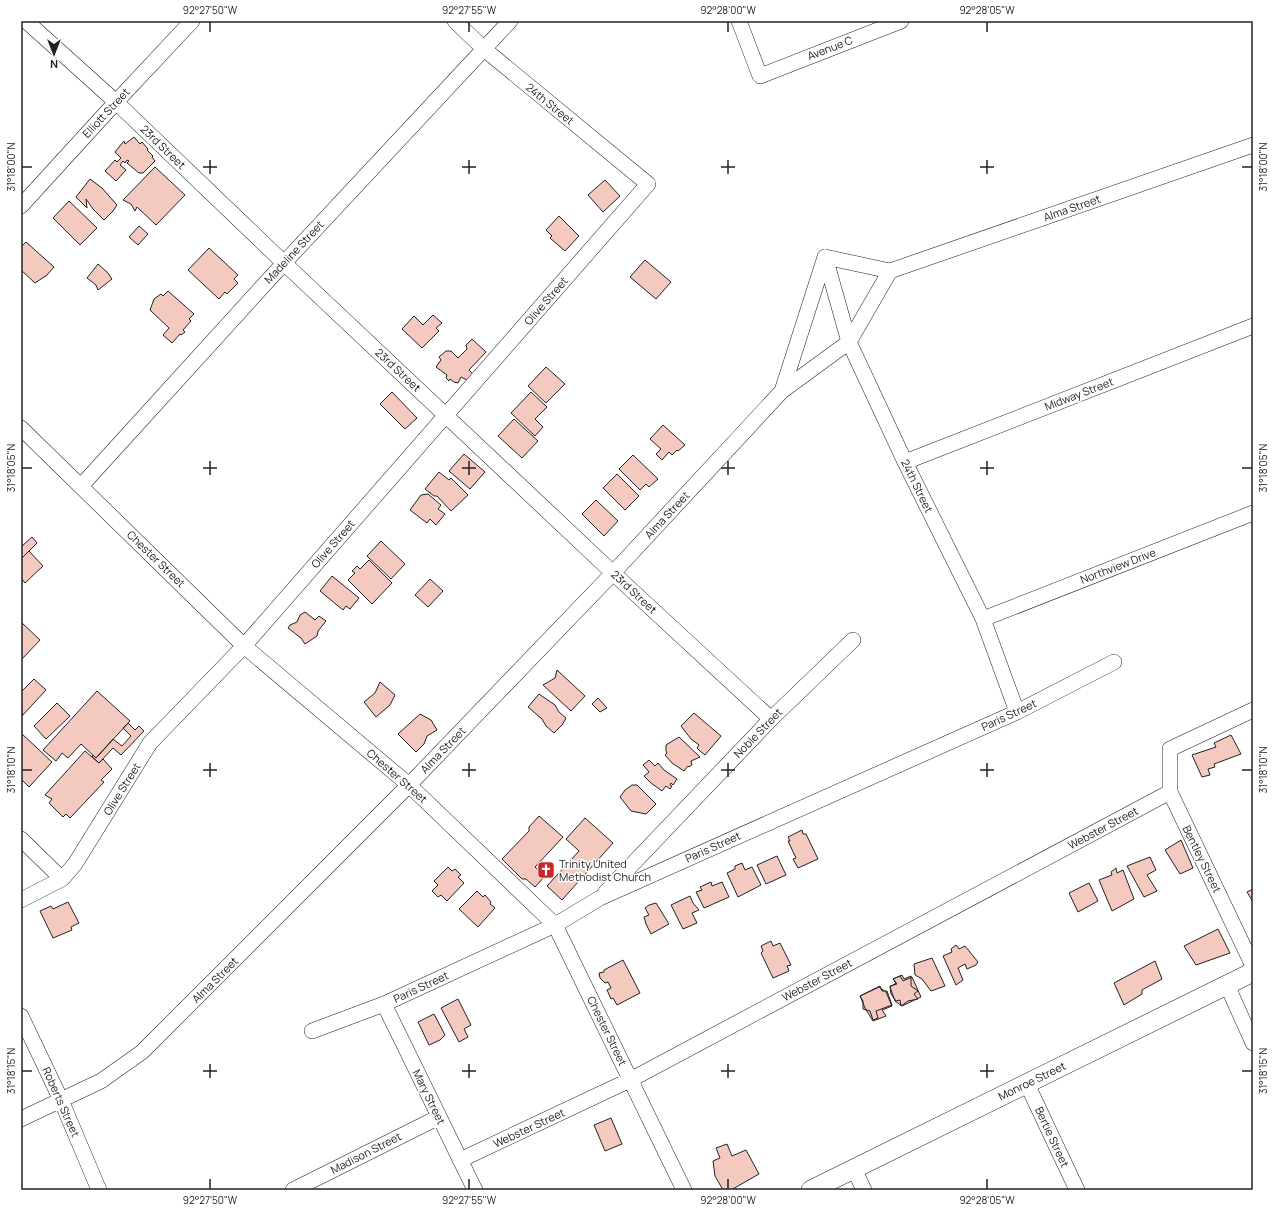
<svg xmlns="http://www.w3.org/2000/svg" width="1274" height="1211" viewBox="0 0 1274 1211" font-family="Manrope,sans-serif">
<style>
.building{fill:#f3c9c0;stroke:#222}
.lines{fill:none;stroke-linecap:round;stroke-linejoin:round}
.minor-casing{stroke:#222;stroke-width:16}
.major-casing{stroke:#222;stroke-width:20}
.minor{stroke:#fff;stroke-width:15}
.major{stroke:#fff;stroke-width:19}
.ticks{fill:none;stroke:#222;stroke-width:1.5}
.labels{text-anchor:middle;stroke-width:3;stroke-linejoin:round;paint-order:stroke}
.street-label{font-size:11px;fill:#222;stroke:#fff}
.poi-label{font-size:11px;fill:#222;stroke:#fff;text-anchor:start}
.neatline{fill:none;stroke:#222;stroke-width:1.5}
.ticks-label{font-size:10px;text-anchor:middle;fill:#222}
</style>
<rect width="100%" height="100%" fill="#fff"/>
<path class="building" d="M134 137 140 144 142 142 148 149 147 150 153 156 152 157 155 161 143 173H139L127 163 129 161 127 160 125 163 123 161 120 165 126 170 116 181 105 171 115 160 117 162 121 158 115 152 124 141 125 144Z
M155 167 185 195 156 225 137 207 135 211 131 204 123 200Z
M90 179 102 188 117 205 113 211 104 220 93 209 86 199 87 208 76 197Z
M605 180 620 196 603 212 588 195Z
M69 201 97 228 80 245 53 218Z
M559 216 579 236 565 251 550 238 552 236 546 230Z
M139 226 148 234 138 245 129 237Z
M26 242 54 267 47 275 35 283 21 270V247Z
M209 248 238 275 234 279 238 283 227 294 225 292 219 299 188 270Z
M645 260 671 282 656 299 630 277Z
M98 264 107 272 112 279 98 290 96 285 87 278Z
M168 291 194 314 189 319 191 321 183 330 185 332 181 335 180 334 172 343 163 335 169 328 150 310 154 299 161 294 163 296Z
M433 315 442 323 436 328 439 331 422 348 402 329 414 316 423 325Z
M472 339 486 352 469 370 473 374 467 380 461 377 458 383 454 382 450 379 449 381 446 378 447 375 436 367 441 360 439 357 446 351H451L458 358 467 349 466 345Z
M546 367 565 384 546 403 528 386Z
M392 392 417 418 405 429 380 404Z
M531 392 547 407 535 419 543 427 535 436 511 413Z
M514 419 538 441 522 458 498 436Z
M663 425 685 445 678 451 677 450 672 455 669 452 662 460 656 454 661 449 650 439Z
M464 454 485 472 470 489 449 471Z
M633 455 658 479 649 487 646 484 640 490 619 469Z
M439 472 449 480 451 478 468 495 451 511 437 496H434L425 489Z
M617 474 639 496 625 510 603 488Z
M428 494 441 505 438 509 445 514 436 525 430 519 427 523 410 510 421 495Z
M596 500 618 521 604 536 582 514Z
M32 537 37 543 21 559V547Z
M381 541 405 564 391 579 367 556Z
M29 551 43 566 25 583 21 578V559Z
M369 560 392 583 372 604 348 580 355 573 352 571 357 566 360 569Z
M332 576 359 598 350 609 346 606 343 610 320 591Z
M430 579 443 591 428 607 415 595Z
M305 612 315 620 319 616 326 621 318 631 317 636 305 644 301 638 288 628 290 625 297 622 300 615Z
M21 622 40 640 22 659H21Z
M557 670 585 696 571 711 543 685 555 678Z
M34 679 46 690 22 716 21 692Z
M380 682 395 695 390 705 376 717 364 702 375 693Z
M97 691 130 721 96 758 81 744 68 758 62 753 56 761 43 750Z
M539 694 555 705 559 712 566 718 562 725 554 733 546 726 542 719 528 707Z
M598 698 607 708 600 712 592 704Z
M57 703 70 716 46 739 34 726Z
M694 713 721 736 705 755 700 751 697 748 699 745 691 739 681 726Z
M420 714 431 720 437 730 427 736 424 744 416 752 398 734Z
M128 723 135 730 139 726 144 731 121 755 113 748 99 763 92 757 93 755 96 758 113 739 122 746 131 736 123 728Z
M21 733 52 762 29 787 21 779Z
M1231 735 1241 754 1214 764 1215 767 1208 769 1210 775 1202 777 1192 755 1216 747 1214 743Z
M679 737 700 757 691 761 692 765 689 767 688 766 684 771 672 763 665 755 667 753 666 751V745Z
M85 751 99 763 103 759 112 769 101 780 104 782 70 818 66 814 63 817 49 803 52 799 45 795Z
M649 760 655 766 658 763 664 770 677 779 673 785 671 783 670 785 672 786 670 789 666 786 662 791 651 783 644 776 649 772 643 765Z
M632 785H637L656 804 646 814 631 811 620 797 625 790Z
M539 816 563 837 535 867 545 876 535 887 526 879H522L502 859 529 831V827Z
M585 818 613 843 562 900 547 886 579 851 566 839Z
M802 830 803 834H806L818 859 798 868 793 859 796 858 788 841H790L788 837Z
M1181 840 1193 868 1180 874 1165 850Z
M777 856 786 875 766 884 757 865Z
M1150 857 1156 870 1147 875 1157 891 1144 897 1127 866Z
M742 863 745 870 752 867 761 885 738 897 727 873 735 869V866Z
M448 867 452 871 455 869 461 875 458 877 464 883 447 901 441 895 438 897 432 891 438 885 434 881Z
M1116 868 1117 873 1123 870 1134 899 1112 911 1099 880 1112 875 1111 872Z
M711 882 712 886 722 882 729 897 704 908 696 892 702 890 700 887Z
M1089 883 1098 901 1078 912 1069 893Z
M1253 889V902L1247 892Z
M477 891 483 897 485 895 491 902 490 904 495 908 478 927 459 909Z
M690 896 693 903 699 910 692 913 697 923 683 929 671 905Z
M68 902 79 923 71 927 72 930 53 938 40 911 51 906 53 909Z
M656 903 669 924 651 934 646 924 644 917 649 915 645 908 649 905Z
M1218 929 1230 953 1196 965 1184 946Z
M771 941 773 946 780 943 791 965 787 966 789 971 773 978 761 953 763 951 761 946Z
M956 945 959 949 965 946 978 962 976 965 967 969 965 964 958 968 963 980 956 985 943 956 952 952 951 949Z
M932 958 945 986 931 991 922 979 915 975 914 964Z
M623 960 640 993 617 1005 613 998 611 999 607 990 611 988 608 982 605 983 600 978 599 973 604 972V970Z
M1155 961 1162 979 1142 990V994L1124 1005 1114 983Z
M902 975 904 979 911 976V986L918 991 914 994 918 999 908 1001 901 1006 900 1000 896 1001 891 994 890 986 897 984 893 979Z
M900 976 903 981 912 977 921 997 902 1006 895 1001 890 987 896 983 893 979Z
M880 986 882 991H887L892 1005 876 1011 878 1018 873 1020 870 1011 863 1009V1001L860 996Z
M879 987 886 992 892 1006 882 1010 886 1016 873 1021 865 1008 860 996Z
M458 999 471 1025 464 1029 468 1037 459 1042 441 1008Z
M434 1014 445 1035 440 1040 429 1045 418 1022Z
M611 1118 622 1144 605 1151 594 1125Z
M727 1144 732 1156 746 1150 759 1174 731 1190H723L715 1176 713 1161 720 1158 716 1148Z"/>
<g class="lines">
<defs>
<path id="minor" d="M26 21 116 102 284 263 613 573 771 719
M739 21 760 76 901 21
M21 206 116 102 192 21
M825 257 849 342 905 462 983 619 1017 712
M825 257 890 271 1253 145
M782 391 825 257
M21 428 244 646 409 785 555 925 684 1190
M905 462 1253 326
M81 486 284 263 510 21
M983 619 1253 513
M1253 710 1170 749V792L1253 966
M21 839 62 879
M605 893 771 719 853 640
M21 900 62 879 75 864 150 743 244 646 648 184 484 49 455 21
M1227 985 1253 1043
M384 1004 475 1190
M21 1016 61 1100 99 1190
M312 1031 384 1004 555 925 600 898 1017 712 1114 662
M1027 1084 1077 1190
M21 1119 101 1081 142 1052 409 785 613 573 782 391 849 342 890 271
M460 1160 630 1080 1170 792
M854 1169 864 1190
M293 1190 439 1117"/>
<path id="major" d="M811 1190 1253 972"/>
</defs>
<use href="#minor" class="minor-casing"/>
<use href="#major" class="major-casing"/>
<use href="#minor" class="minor"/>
<use href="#major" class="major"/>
</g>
<path class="ticks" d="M210 22V32M469 22V32M728 22V32M987 22V32M210 160V174M469 160V174M728 160V174M987 160V174M22 167H32M203 167H217M462 167H476M721 167H735M980 167H994M1242 167H1252M210 461V475M469 461V475M728 461V475M987 461V475M22 468H32M203 468H217M462 468H476M721 468H735M980 468H994M1242 468H1252M210 763V777M469 763V777M728 763V777M987 763V777M22 770H32M203 770H217M462 770H476M721 770H735M980 770H994M1242 770H1252M210 1064V1078M469 1064V1078M728 1064V1078M987 1064V1078M22 1071H32M203 1071H217M462 1071H476M721 1071H735M980 1071H994M1242 1071H1252M210 1179V1189M469 1179V1189M728 1179V1189M987 1179V1189"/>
<defs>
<symbol id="church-square" viewBox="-11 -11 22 22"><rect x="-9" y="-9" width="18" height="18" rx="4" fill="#c62828" stroke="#fff"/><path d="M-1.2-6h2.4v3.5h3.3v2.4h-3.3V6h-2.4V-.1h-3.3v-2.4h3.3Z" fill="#fff"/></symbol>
</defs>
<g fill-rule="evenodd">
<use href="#church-square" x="536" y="860" width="20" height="20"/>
</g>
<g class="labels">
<g class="street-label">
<text transform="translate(830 48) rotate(-21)" y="4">Avenue C</text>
<text transform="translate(550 104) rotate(39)" y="4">24th Street</text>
<text transform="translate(106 113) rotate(-47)" y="4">Elliott Street</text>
<text transform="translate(163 147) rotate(44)" y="4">23rd Street</text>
<text transform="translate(1072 208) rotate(-19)" y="4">Alma Street</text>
<text transform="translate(294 252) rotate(-47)" y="4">Madeline Street</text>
<text transform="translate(546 301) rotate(-49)" y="4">Olive Street</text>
<text transform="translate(398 370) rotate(43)" y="4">23rd Street</text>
<text transform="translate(1079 394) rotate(-21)" y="4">Midway Street</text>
<text transform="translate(917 486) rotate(64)" y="4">24th Street</text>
<text transform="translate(667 515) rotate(-47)" y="4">Alma Street</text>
<text transform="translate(333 544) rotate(-49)" y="4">Olive Street</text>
<text transform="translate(156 559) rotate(44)" y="4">Chester Street</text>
<text transform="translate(1118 566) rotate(-21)" y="4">Northview Drive</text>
<text transform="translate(634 592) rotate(43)" y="4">23rd Street</text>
<text transform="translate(1009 715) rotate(-25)" y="4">Paris Street</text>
<text transform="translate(758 733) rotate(-46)" y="4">Noble Street</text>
<text transform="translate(443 750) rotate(-46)" y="4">Alma Street</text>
<text transform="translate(397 776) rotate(41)" y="4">Chester Street</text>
<text transform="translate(122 789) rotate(-58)" y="4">Olive Street</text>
<text transform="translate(1103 828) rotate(-28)" y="4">Webster Street</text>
<text transform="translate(713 847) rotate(-24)" y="4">Paris Street</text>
<text transform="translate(1202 859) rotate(64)" y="4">Bentley Street</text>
<text transform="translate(215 980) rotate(-45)" y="4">Alma Street</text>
<text transform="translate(817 980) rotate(-28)" y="4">Webster Street</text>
<text transform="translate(421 987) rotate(-25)" y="4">Paris Street</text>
<text transform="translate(607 1031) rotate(64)" y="4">Chester Street</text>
<text transform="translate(1032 1081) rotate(-26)" y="4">Monroe Street</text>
<text transform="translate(429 1097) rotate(64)" y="4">Mary Street</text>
<text transform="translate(61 1102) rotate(66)" y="4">Roberts Street</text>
<text transform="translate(529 1128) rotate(-25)" y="4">Webster Street</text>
<text transform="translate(1052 1137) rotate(65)" y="4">Bertie Street</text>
<text transform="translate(366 1153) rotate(-27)" y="4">Madison Street</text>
</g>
<g class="poi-label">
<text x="559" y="868">Trinity United<tspan x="559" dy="13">Methodist Church</tspan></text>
</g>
</g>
<rect width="1274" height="1211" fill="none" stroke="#ffffff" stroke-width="44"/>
<g transform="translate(54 54) rotate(180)" stroke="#ffffff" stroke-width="3" paint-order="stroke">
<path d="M0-3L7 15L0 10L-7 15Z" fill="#222222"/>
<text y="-6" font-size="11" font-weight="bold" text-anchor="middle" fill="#222222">N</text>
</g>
<rect x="22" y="22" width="1230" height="1167" class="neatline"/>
<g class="ticks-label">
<text x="210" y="14">92°27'50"W</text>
<text x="469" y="14">92°27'55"W</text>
<text x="728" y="14">92°28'00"W</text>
<text x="987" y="14">92°28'05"W</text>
<text transform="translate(1263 167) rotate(-90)" y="4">31°18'00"N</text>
<text transform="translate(11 167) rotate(-90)" y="4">31°18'00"N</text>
<text transform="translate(1263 468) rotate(-90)" y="4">31°18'05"N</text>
<text transform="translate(11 468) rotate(-90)" y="4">31°18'05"N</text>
<text transform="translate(1263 770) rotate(-90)" y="4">31°18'10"N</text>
<text transform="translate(11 770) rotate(-90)" y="4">31°18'10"N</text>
<text transform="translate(1263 1071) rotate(-90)" y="4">31°18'15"N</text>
<text transform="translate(11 1071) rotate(-90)" y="4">31°18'15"N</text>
<text x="210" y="1204">92°27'50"W</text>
<text x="469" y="1204">92°27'55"W</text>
<text x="728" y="1204">92°28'00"W</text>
<text x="987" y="1204">92°28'05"W</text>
</g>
</svg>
